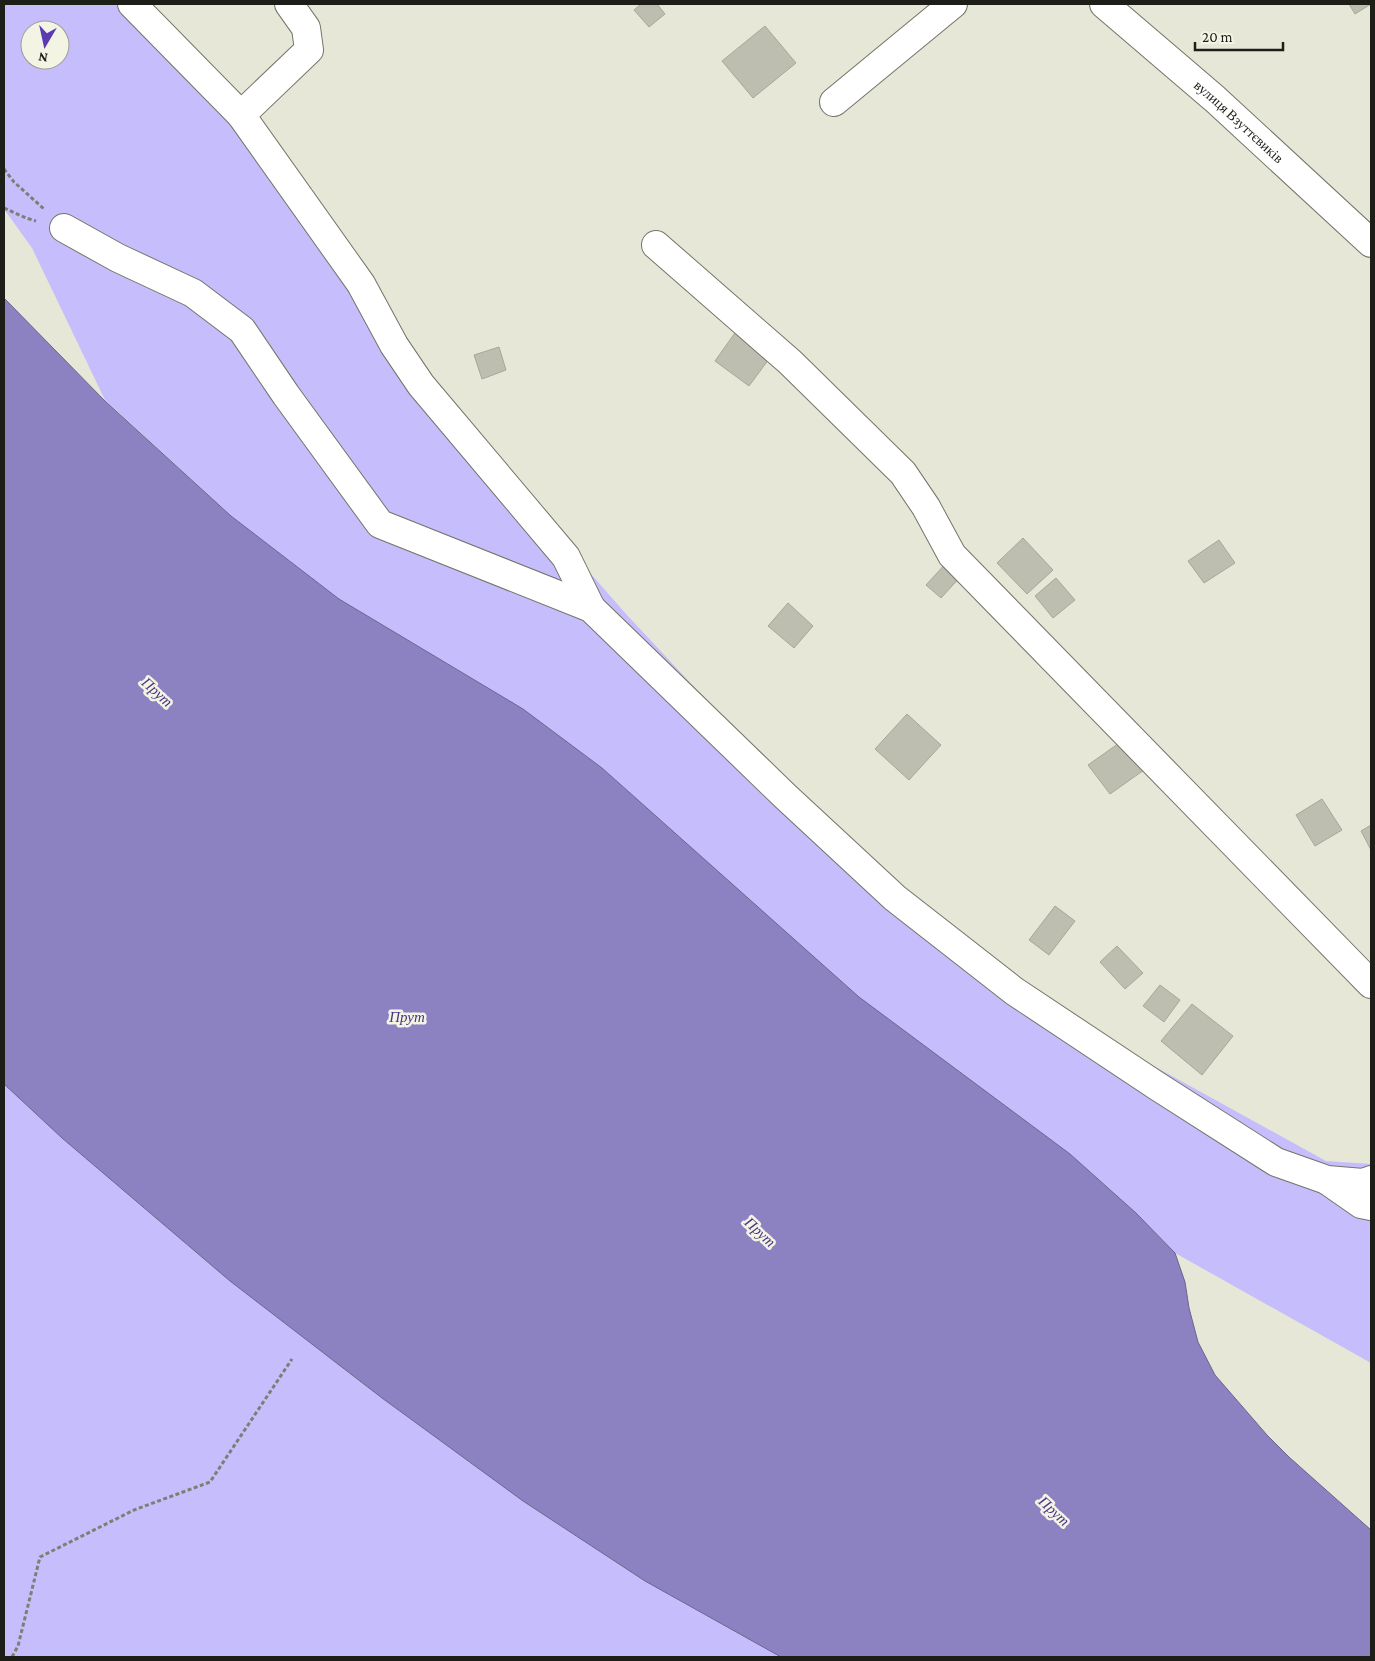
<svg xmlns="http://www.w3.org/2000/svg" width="1375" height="1661" viewBox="0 0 1375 1661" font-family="'Crimson Pro',serif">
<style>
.green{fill:#c6bdfc;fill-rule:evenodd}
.water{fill:#8c82c2;stroke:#6b648f}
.building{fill:#bebeb0;stroke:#a7a799}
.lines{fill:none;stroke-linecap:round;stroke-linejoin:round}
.minor-casing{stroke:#747467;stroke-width:30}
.path{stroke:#7e7e75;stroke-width:3;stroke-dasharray:4 2.5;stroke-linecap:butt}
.minor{stroke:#fff;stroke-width:28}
.labels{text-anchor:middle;stroke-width:5;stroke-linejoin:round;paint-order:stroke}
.street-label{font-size:14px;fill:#1e1e19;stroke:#f4f4e5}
.water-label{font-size:15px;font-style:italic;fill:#483583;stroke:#f4f4e5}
</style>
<rect width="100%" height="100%" fill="#e7e7d8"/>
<path class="green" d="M4 4H141L396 320 441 393 576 557 627 615 810 811 919 910 1114 1044 1326 1161 1371 1164V1363L1175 1253 1136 1213 1070 1154 859 997 602 768 523 709 339 599 231 516 105 400 32 248 4 209ZM30 30H60V60H30Z
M4 1084 62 1138 230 1281 382 1398 523 1501 645 1581 781 1657H4Z"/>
<path class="water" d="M4 298 105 401 231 516 339 599 523 709 602 768 859 997 1070 1154 1136 1213 1175 1253 1185 1282 1189 1308 1198 1342 1215 1375 1267 1435 1289 1457 1371 1530V1657H781L645 1581 523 1501 382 1398 230 1281 62 1138 4 1084Z"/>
<path class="building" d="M641 4H657L665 14 649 27 634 10Z
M1349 4H1371L1355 14Z
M765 26 796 63 753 98 722 61Z
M737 330 772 355 749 386 715 361Z
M499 347 506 370 482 379 474 355Z
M1023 538 1053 570 1027 594 997 563Z
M1219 540 1235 563 1204 583 1188 561Z
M948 561 963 574 941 598 926 585Z
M1056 578 1075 600 1053 618 1035 596Z
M788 603 813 626 794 648 768 626Z
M907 714 941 745 909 780 875 749Z
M1122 741 1144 770 1110 794 1088 765Z
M1322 799 1342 830 1315 846 1296 815Z
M1371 825V850L1361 831Z
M1055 906 1075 921 1049 955 1029 940Z
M1117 946 1143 973 1125 989 1100 962Z
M1160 985 1180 1000 1164 1022 1143 1006Z
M1192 1004 1233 1036 1202 1075 1161 1041Z"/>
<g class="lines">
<defs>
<g id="minor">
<path d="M132 4 241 115 361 284 394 345 421 385 566 557 591 608"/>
<path id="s1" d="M1104 4 1215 99 1371 243"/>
<path d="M834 102 953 4"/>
<path d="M241 115 309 50 306 28 289 4"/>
<path d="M64 228 118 258 193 293 242 330 286 395 380 524 591 608 785 796 895 898 1014 991 1157 1086 1276 1162 1327 1180 1363 1183 1371 1180"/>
<path d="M656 245 790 362 903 473 926 507 952 555 1371 984"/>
<path d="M1328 1181 1361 1204 1371 1206"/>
</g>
</defs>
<use href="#minor" class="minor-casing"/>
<path class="path" d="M4 169 14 182 44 209
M4 208 26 218 36 221
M12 1657 18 1646 40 1557 134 1510 210 1482 292 1359"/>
<use href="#minor" class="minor"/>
</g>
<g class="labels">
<g class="street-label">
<text dy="5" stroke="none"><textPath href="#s1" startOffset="179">вулиця Взуттєвиків</textPath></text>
</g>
<g class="water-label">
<text transform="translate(157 692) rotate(42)" y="5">Прут</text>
<text x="407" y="1022">Прут</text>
<text transform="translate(760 1232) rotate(43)" y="5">Прут</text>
<text transform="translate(1054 1511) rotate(43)" y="5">Прут</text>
</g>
</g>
<rect width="1375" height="1661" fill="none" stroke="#1e1e19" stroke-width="10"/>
<g transform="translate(45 45) rotate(189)"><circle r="24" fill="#f4f4e5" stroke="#9e9e93"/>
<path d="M0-4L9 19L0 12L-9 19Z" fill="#5c3ab2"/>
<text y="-8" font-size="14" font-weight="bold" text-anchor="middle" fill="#1e1e19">N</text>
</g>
<path d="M1195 42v8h88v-8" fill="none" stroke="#1e1e19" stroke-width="2.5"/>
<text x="1202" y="42" font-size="15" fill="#1e1e19" stroke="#f4f4e5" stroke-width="4" paint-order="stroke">20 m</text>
</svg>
